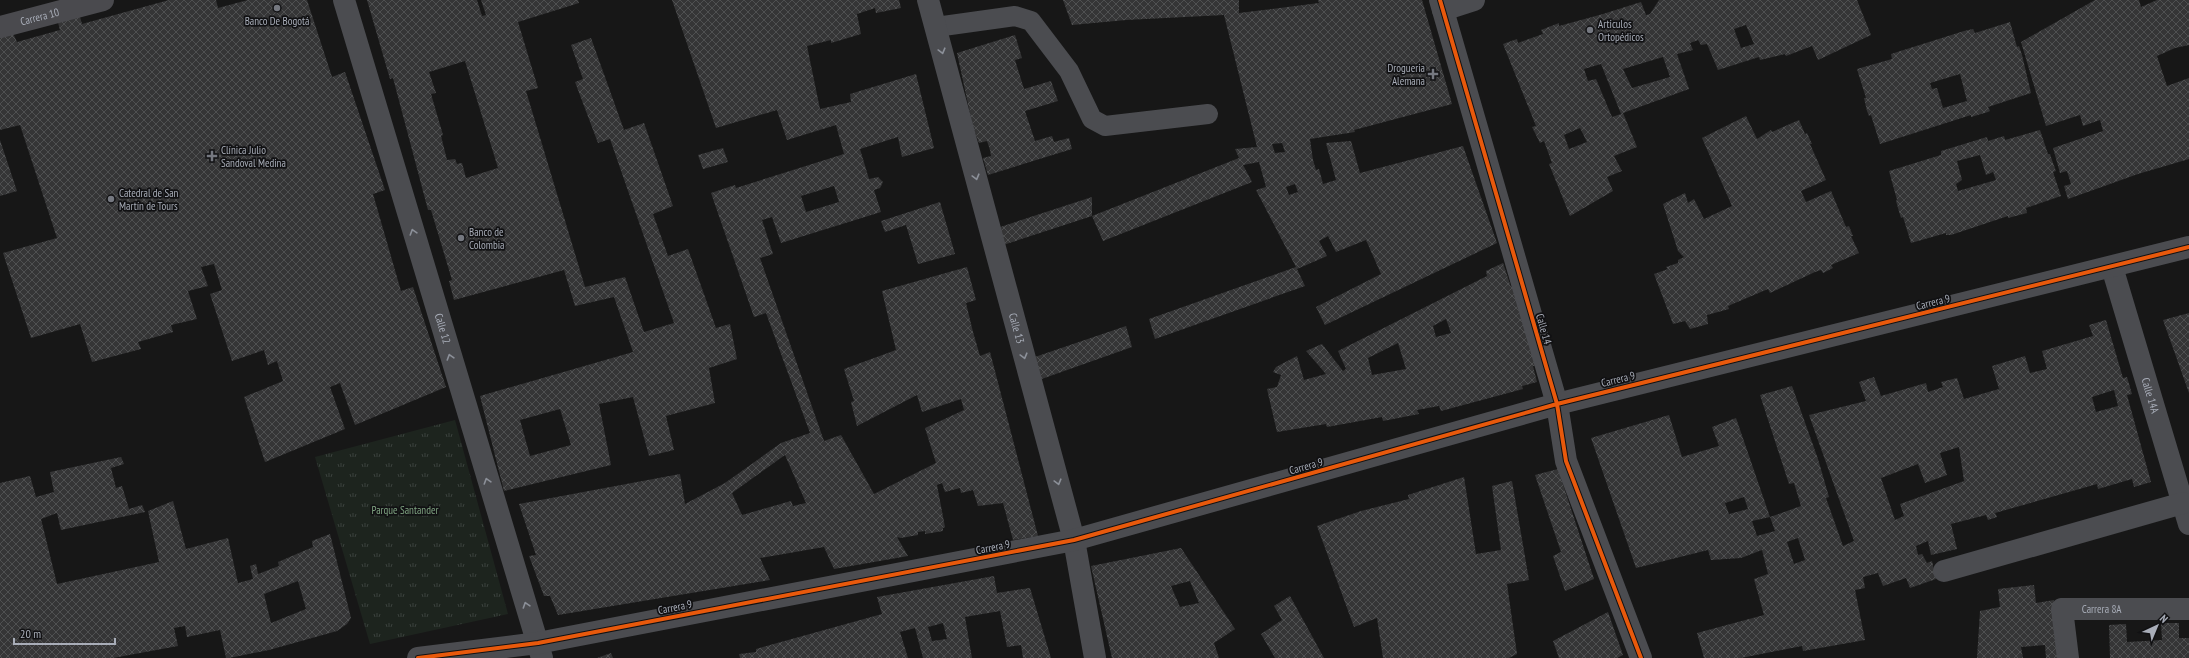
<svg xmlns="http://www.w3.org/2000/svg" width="2189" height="658" viewBox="0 0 2189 658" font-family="'PT Sans Narrow',sans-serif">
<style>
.park{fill:url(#park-tufts)}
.building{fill:url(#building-cross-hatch);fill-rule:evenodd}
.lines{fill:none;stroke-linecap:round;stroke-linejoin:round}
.lane{stroke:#4b4c50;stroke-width:20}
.street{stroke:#4b4c50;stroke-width:22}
.secondary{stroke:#4a4a4e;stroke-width:22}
.cycleway-casing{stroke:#111113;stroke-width:6}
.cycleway{stroke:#e8590c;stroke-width:4}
.oneway{stroke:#8c9099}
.poi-dot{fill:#757880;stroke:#111113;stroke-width:1.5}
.labels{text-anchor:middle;stroke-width:3.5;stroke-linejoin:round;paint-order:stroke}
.street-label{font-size:11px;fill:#a8adb8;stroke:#111113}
.poi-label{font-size:11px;fill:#a8adb8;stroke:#111113;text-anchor:start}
.park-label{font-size:11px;fill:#7fa381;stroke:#111113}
</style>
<defs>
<pattern id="park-tufts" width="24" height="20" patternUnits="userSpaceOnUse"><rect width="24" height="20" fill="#1d241e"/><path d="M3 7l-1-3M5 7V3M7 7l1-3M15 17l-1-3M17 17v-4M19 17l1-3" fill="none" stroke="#3b413d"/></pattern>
<pattern id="building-cross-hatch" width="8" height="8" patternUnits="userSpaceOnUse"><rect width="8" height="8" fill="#353536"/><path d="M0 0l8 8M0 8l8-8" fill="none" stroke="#4f5051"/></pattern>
</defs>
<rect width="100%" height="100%" fill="#171717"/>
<path class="park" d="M455 420 508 614 370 644 315 457Z"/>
<path class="building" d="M169 0H216L218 8 248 0H307L332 77 345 72 385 190 373 194 401 291 413 287 446 387 355 425 340 383 330 387 345 429 265 462 244 397 283 381 277 361 268 365 264 350 232 361 210 294 222 290 214 264 201 267 208 286 188 291 197 319 171 325 173 332 138 342 141 349 92 362 80 324 31 338 3 253 57 238 20 125 0 130V35L12 31 17 42 60 30 57 19 79 13 82 24Z
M367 0H477L482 16 486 15 481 0H578L579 3 518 22 538 88 526 91 585 287 625 277 644 332 674 323 610 139 598 143 575 82 583 79 571 45 591 38 624 130 644 123 673 206 653 214 668 256 688 249 716 328 730 324 737 359 709 368 715 403 666 416 674 450 649 456 633 397 599 404 611 465 504 491 480 396 633 352 614 297 575 306 564 270 454 300 449 281 452 280 431 210H428L393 78 390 79ZM465 61 498 168 466 178 462 163 457 164 455 159 447 160 441 136 443 135 431 94 436 93 429 72ZM560 409 571 445 530 456 520 420Z
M672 0H899L901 8 876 13 875 8 857 14 861 34 831 43V40L807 46 820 109 851 102 850 94 916 74 934 148 902 157 898 137 860 149 869 179 878 177 883 182 880 188 874 190 881 212 781 243 772 217 762 220 773 254 760 258 824 441 841 435 874 494 936 463 925 428 964 410 961 399 922 412 917 395 857 426 851 402 854 401 844 369 896 350 882 291 967 267 976 300 966 303 973 332 980 356 990 352 1038 536 1013 540 1003 503 978 506 973 490 961 493 960 488 945 492 942 483 937 485 945 527 943 528V531L925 534V531L918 532V535L901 538 897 537 908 556 834 569 824 547 760 558 770 580 558 615 550 596H544L529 556 536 555 519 504 680 474 685 504 725 483 781 443 810 433 766 313 754 317 711 193 735 185 736 188 844 154 836 125 787 140 777 110 716 128ZM834 186 839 202 806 212 801 196ZM785 455 806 503 793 506 791 501 742 515 732 493Z
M1063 0H1239V13L1319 3 1318 0H1422L1452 104 1354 130 1355 132 1310 139 1313 160 1316 170 1319 169 1323 184 1336 180 1326 143 1351 141 1360 173 1463 146 1497 243 1325 325 1316 307 1381 274 1366 240 1336 252 1328 236 1319 241 1327 256 1297 269 1305 286 1155 339 1149 319 1296 267 1256 190 1266 187 1259 162 1243 165 1252 182 1103 241 1092 216 1239 158 1235 149 1257 147 1224 15 1126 20 1072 25ZM1282 143 1285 152 1275 153 1272 144ZM1295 184 1298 192 1289 195 1286 187Z
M1659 0H1857L1871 35 1818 60 1812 46 1786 56 1785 54 1760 60 1759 57 1718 70 1707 44 1701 45 1698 40 1690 43 1693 50 1677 54 1689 89 1623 113 1637 147 1614 156 1622 171 1607 177 1613 191 1570 216 1549 164 1552 163 1544 141 1540 143 1532 127 1536 126 1503 44 1517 39 1518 43 1543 34 1541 30 1559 23V26L1603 14 1641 2 1646 15 1650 14ZM1746 25 1754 44 1741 48 1734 29ZM1663 57 1670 77 1632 88 1623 69ZM1601 64 1621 114 1612 117 1596 79 1588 81 1584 69ZM1580 128 1587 142 1569 149 1564 135Z
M2095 0H2139L2141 7 2157 0H2189V45L2175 48 2157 56 2167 86 2189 78V159L2138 174 2068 199 2064 186 2071 184 2067 171 2060 173 2053 148 2103 131 2100 120 2083 126 2080 115 2046 126 2021 42Z
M2010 22 2017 47 2019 46 2022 55 2031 93 1988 107 1990 111 1988 112 1971 117V115L1880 144 1871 115 1869 116 1867 111 1864 98H1866L1857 69 1892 59 1891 54 1964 31 1973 29 1975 33ZM1960 74 1967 101 1943 108 1937 88 1932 89 1930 83Z
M1015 35 1022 58 1015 60 1024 89 1051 81 1058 101 1025 111 1035 141 1052 136 1054 142 1069 138 1072 149 988 175 983 158 991 156 990 150 987 141 979 143 973 127 957 53Z
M1746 116 1757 139 1771 130 1772 132 1799 120 1805 134 1807 133 1812 144H1810L1826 180 1801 191 1806 202 1831 191 1846 227 1849 226 1853 236H1851L1859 253 1831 265 1833 268 1823 273 1821 270 1815 272 1770 293 1768 289 1728 306 1729 309 1707 315 1708 324 1690 329 1685 321 1673 324 1654 274 1668 269 1666 267 1678 263V260L1684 257 1678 251 1663 204 1685 193 1688 203 1694 199 1704 219 1732 206 1702 138Z
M2040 130 2048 154H2050L2053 163 2056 171 2053 172 2061 196 2026 208 2027 213 2008 218V216L1951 235H1946V233L1911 243 1903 217 1901 218 1898 208 1896 201 1897 200 1889 171 1941 155V151L1987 137 1988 141 2004 136 2005 140ZM1980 155 1986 175 1993 172 1996 180 1958 191 1956 184 1962 180 1957 161Z
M0 140 17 191 0 196Z
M723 148 728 162 703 169 698 155Z
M1092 197V216L997 247 994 229Z
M940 202 955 254 918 264 906 225 885 232 881 221Z
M1503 263 1511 287 1514 285 1536 366H1533L1537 382 1522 386 1523 389 1441 411 1439 406 1417 410 1419 414 1383 421 1382 417 1327 427 1326 424 1277 432 1267 389 1277 387 1281 375 1273 372 1276 367 1297 356 1304 380 1326 374 1306 351 1322 344 1343 371 1346 369 1338 351 1487 276 1486 271ZM1446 319 1451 333 1436 337 1433 326ZM1398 343 1406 369 1372 375 1368 358Z
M2189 313V393L2163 320Z
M2106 320 2123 378 2127 377 2132 394 2127 395 2151 482 2134 487 2132 479 2098 489 2097 484 1995 513 1997 517 1988 520 1986 515 1951 524 1957 549 1931 555 1928 541 1916 546 1918 555 1922 554 1927 563 1932 561 1936 579 1910 588 1906 578 1883 586 1878 573 1863 577 1865 588 1855 590 1865 640 1803 651 1802 646 1741 658H1704L1697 633 1764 615 1754 579 1768 574 1762 550 1741 558 1711 560 1708 550 1636 568 1591 438 1669 415 1682 457 1719 446 1712 427 1736 418 1770 517 1752 521 1757 536 1775 531 1770 517 1801 506 1794 483 1789 484 1760 395 1792 386 1818 459 1829 497 1826 498 1843 546 1854 541 1809 415 1866 401 1859 382 1874 377 1881 396 1926 383 1928 392 1943 387 1941 382 1957 378 1964 399 1999 389 1992 366 2025 356 2030 373 2047 369 2042 351 2093 336 2089 325ZM2114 390 2118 406 2096 412 2092 397ZM1959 447 1964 481 1900 504 1904 516 1895 520 1881 478 1918 464 1925 483 1947 475 1940 453ZM1744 497 1748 509 1729 514 1725 503ZM1798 538 1805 560 1794 564 1787 542Z
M1126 326 1132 347 1036 381 1029 359Z
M121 457 124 464 111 468 116 488 122 486 129 509 142 505 145 512 61 530 57 513 41 519 57 584 159 562 148 511 173 501 186 549 228 538 238 583 253 579 250 566 256 564 258 574 279 566 278 562 313 547 312 541 330 534 351 618 347 624 337 631 269 650 229 658H226L220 630 187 637 185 626 174 628 178 646 113 658H0V483L30 476 36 497 54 492 50 472ZM298 581 306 609 271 623 264 594Z
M1558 469 1594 579 1565 591 1553 556 1561 552 1535 475Z
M1464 477 1476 554 1501 550 1492 486 1512 481 1529 580 1507 584 1517 654 1509 658H1383L1377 618 1354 627 1317 526 1361 511 1409 499 1408 495Z
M1181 548 1235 629 1214 643 1219 658H1112L1091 566ZM1190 581 1199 603 1180 607 1171 586Z
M994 576 997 593 1030 588 1051 658H1023L1021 645 1007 647 1000 611 965 617 972 658H923L915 628 900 632 908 658H740L739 654 756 652V649L882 614 877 597ZM943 623 947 639 932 641 928 627Z
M2034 585 2036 603 2054 600 2060 655 2066 658H2046L2045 645 2021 647 2023 658H1977L1980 611 2000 607 1998 589Z
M1290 596 1324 658H1275L1261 634 1282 620 1274 606Z
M1608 612 1623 655 1617 658H1559L1553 641Z
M2161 623H2179V638H2189V658H2110L2109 625 2126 624 2127 642 2145 641 2162 640Z
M611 653 613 658H597Z"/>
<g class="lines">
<path class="lane" d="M934 22 936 27 1015 16 1031 21 1069 71 1092 119 1105 126 1208 114"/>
<g class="street">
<path id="s1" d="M344 0 542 658"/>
<path id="s2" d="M928 0 1074 540 1095 658"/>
<path d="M1440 0 1557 404 1566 461 1641 658"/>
<path d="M1443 10 1474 0"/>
<path id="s3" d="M2112 267 2189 524"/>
<path d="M1944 571 2183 503"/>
<path d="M418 658 538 643 1074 540 1557 404 2189 247"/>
<path id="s4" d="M2068 658 2062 609H2189"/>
</g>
<path class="secondary" id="s5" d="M0 27 103 0"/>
<defs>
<path id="cycleway" d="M1440 0 1557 404 1566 461 1641 658
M418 658 538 643 1074 540 1557 404 2189 247"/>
</defs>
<use href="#cycleway" class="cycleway-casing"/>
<use href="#cycleway" class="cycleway"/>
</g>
<defs><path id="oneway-chevron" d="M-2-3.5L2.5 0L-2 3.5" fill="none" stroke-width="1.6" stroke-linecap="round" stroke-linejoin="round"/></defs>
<g class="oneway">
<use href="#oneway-chevron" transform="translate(942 51) rotate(75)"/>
<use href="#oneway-chevron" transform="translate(976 177) rotate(75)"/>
<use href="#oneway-chevron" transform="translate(413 232) rotate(-107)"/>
<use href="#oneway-chevron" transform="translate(1024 356) rotate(75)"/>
<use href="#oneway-chevron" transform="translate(450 357) rotate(-107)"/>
<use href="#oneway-chevron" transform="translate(487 481) rotate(-107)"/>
<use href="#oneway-chevron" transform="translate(1058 482) rotate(75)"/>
<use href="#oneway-chevron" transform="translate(526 605) rotate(-108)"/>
</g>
<g class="poi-dot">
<circle cx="277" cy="8" r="4"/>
<circle cx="1590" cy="30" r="4"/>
<path d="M1431 68h4v4h4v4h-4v4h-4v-4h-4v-4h4z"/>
<path d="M210 150h4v4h4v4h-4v4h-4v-4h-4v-4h4z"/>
<circle cx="111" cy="199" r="4"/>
<circle cx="461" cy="238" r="4"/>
</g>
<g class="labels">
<g class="street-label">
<text dy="4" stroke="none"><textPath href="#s5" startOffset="41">Carrera 10</textPath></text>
<text transform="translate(1933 302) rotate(-14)" y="4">Carrera 9</text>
<text dy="4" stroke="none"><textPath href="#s2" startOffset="340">Calle 13</textPath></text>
<text dy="4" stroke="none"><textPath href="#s1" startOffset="343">Calle 12</textPath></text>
<text transform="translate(1544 329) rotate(74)" y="4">Calle 14</text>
<text transform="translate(1618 379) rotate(-14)" y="4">Carrera 9</text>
<text dy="4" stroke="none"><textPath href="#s3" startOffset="134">Calle 14A</textPath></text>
<text transform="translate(1306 466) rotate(-16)" y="4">Carrera 9</text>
<text transform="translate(993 547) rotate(-11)" y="4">Carrera 9</text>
<text transform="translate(675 607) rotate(-11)" y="4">Carrera 9</text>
<text dy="4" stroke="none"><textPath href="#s4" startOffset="89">Carrera 8A</textPath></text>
</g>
<g class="poi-label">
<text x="277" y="25" text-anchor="middle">Banco De Bogotá</text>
<text x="1598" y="28">Articulos<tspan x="1598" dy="13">Ortopédicos</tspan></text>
<text x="1425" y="72" text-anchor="end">Drogueria<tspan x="1425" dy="13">Alemana</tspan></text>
<text x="221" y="154">Clínica Julio<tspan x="221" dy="13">Sandoval Medina</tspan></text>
<text x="119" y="197">Catedral de San<tspan x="119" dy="13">Martín de Tours</tspan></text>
<text x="469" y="236">Banco de<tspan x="469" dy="13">Colombia</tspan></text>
</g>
<g class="park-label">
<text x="405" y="514">Parque Santander</text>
</g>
</g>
<g transform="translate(2157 626) rotate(44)" stroke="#111113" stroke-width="3" paint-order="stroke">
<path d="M0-3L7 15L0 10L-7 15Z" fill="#a8adb8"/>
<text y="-6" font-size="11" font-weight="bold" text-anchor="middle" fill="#a8adb8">N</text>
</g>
<path d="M14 638v6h101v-6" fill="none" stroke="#a8adb8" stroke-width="2"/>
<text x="20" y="638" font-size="12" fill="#a8adb8" stroke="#111113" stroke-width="3" paint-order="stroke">20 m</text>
</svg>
